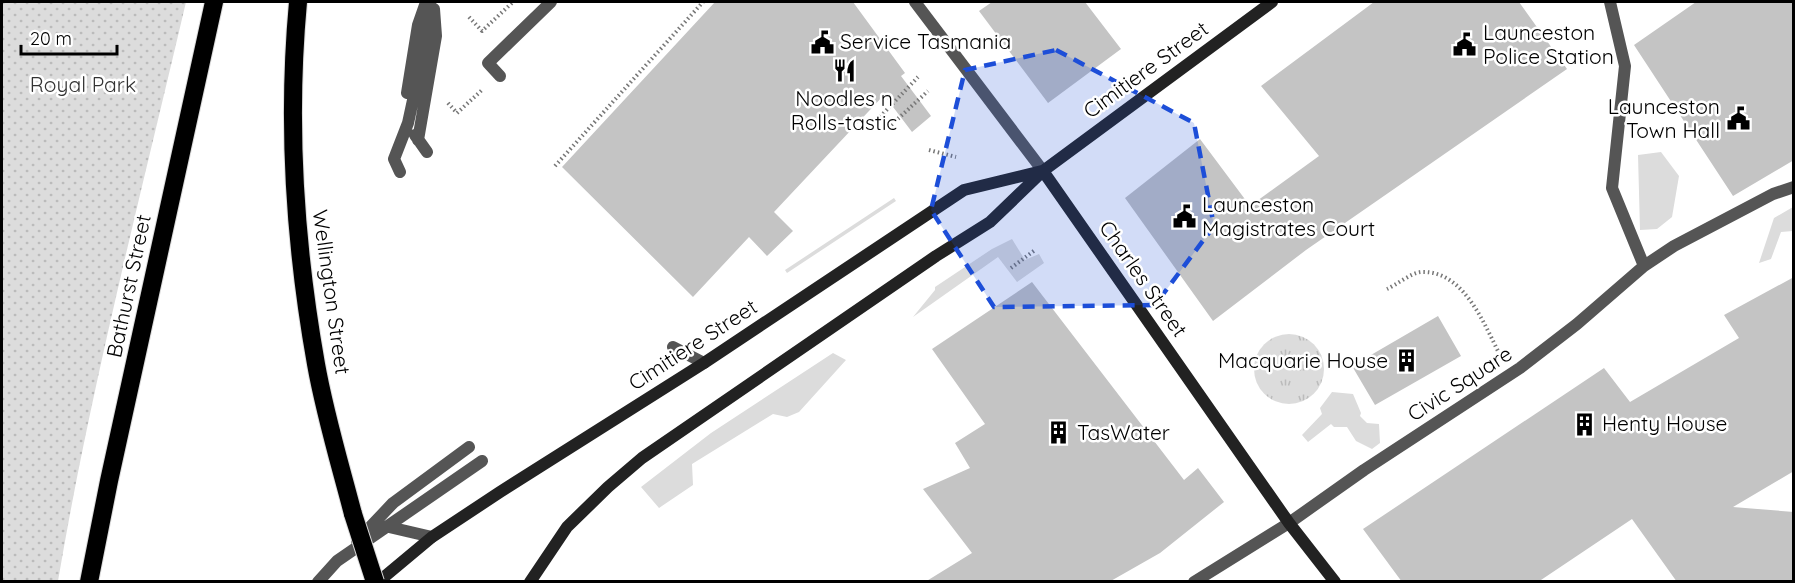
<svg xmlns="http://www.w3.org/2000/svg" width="1795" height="583" viewBox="0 0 1795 583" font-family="Quicksand,sans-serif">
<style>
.grass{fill:url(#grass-tufts)}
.park{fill:url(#park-dots)}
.garden{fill:#dcdcdc}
.building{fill:#c4c4c4}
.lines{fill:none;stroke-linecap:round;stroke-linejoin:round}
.highway-casing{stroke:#dbdbdb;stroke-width:20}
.path{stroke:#777;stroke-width:4;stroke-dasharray:1.5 3;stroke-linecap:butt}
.lane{stroke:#555;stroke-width:12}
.street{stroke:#555;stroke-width:12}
.secondary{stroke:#222;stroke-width:12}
.highway{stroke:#000;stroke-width:18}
.highway-bridge-casing{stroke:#dbdbdb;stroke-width:20;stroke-linecap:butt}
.highway-bridge{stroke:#000;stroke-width:18}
.marked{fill:#1d4ed8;fill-opacity:0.2;stroke:#1d4ed8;stroke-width:4.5;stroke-dasharray:12 8;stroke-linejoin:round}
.labels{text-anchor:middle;stroke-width:5;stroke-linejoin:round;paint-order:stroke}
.poi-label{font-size:21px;fill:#000;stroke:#fff;text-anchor:start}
.street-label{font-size:21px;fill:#000;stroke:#fff}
.park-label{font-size:21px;fill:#333;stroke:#fff}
</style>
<defs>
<pattern id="grass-tufts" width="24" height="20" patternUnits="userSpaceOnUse" patternTransform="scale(1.5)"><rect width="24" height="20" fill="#dcdcdc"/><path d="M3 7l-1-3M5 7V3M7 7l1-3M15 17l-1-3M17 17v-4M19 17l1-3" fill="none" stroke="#bbb"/></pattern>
<pattern id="park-dots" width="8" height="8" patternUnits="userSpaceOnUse" patternTransform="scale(1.5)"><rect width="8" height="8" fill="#dcdcdc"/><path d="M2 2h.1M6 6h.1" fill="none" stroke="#bbb" stroke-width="1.8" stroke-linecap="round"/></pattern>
</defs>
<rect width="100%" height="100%" fill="#fff"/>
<path class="grass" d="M1254 369a35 35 0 1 1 70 0a35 35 0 1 1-70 0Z"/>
<path class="park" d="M2 2H186C141 194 91 386 58 581H2Z"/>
<path class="garden" d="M1661 152 1679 176 1672 217 1657 229 1640 230 1638 155Z
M894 198 896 201 787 273 785 270Z
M1793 207V231L1781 232 1771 259 1759 263 1774 218Z
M1012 239 1025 260 1039 254 1044 263 1017 282 998 257 913 317 935 290V287L992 249Z
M833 353 846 360 799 412 787 417 773 414 692 464 693 485 659 508 641 487 711 433Z
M1332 392 1353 394 1361 413 1360 416 1367 423 1379 424 1380 443 1372 449 1356 441 1347 427H1334L1331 424 1308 442 1302 435 1322 414 1320 408Z"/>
<path class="building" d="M715 2H853L905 73 901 76 931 116 912 132 884 95 774 212 793 231 767 256 749 237 693 297 562 167Z
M992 2H1085L1121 49 1048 103 979 11Z
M1374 2H1519L1567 69 1306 250 1213 321 1125 198 1200 139 1250 206 1319 156 1261 86Z
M1696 2H1794V160L1733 196 1634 45Z
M1794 277V471L1733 507 1794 512V582H1677L1632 519 1538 582H1402L1363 529 1604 368 1630 402 1739 338 1724 315Z
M1032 282 1184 480 1198 468 1224 502 1160 553 1109 582H925L972 553 923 489 970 468 955 443 985 424 932 349Z
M1438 316 1461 356 1375 405 1352 366Z"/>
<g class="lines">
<defs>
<path id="highway" d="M298 2C287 121 295 246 316 364 325 415 340 464 353 514
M89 582 109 481 214 2"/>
</defs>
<use href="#highway" class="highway-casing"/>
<path class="path" d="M469 17 482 31 513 2
M448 103 457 113 482 90
M880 117 918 77
M888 128 928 91
M929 150 956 157
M555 166 703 2
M1011 268 1035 250
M1387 289C1396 285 1411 273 1421 272 1464 270 1484 324 1500 355"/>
<path class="lane" d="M500 76 488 63 551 2
M407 93 418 25 425 5
M415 135 427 152
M418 140 436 36 434 9
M400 172 394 159 408 123 418 77 430 2
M673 347 704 363
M389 527 432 537
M357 541 393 503 469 447
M318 582 337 561 482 461"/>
<path class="street" d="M915 2 1043 171
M1610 2 1625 66 1612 188 1644 266
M1194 582 1289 523 1364 470 1520 368 1577 324 1644 266 1674 246 1773 194 1794 187"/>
<path class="secondary" d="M1043 171 1289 523 1335 582
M378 582 432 537 500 492 704 363 964 190 1042 171
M530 582 567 527 608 487 642 458 936 256 990 222 1043 171 1272 2"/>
<use href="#highway" class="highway"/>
<defs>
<path id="highway-bridge" d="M353 514 375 582"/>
</defs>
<use href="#highway-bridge" class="highway-bridge-casing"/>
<use href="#highway-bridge" class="highway-bridge"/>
</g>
<path class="marked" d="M1056 50 1194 123 1214 226 1155 305 994 307 931 210 965 70Z"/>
<defs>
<symbol id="civic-bare" viewBox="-9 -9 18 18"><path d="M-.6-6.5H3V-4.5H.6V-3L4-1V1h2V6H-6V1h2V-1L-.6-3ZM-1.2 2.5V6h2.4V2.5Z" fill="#000" stroke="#fff" stroke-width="2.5" paint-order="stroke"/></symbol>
<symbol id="restaurant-bare" viewBox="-9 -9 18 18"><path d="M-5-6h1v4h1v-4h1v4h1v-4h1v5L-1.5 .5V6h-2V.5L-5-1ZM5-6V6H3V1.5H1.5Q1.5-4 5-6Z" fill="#000" stroke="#fff" stroke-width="2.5" paint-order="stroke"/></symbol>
<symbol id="building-bare" viewBox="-9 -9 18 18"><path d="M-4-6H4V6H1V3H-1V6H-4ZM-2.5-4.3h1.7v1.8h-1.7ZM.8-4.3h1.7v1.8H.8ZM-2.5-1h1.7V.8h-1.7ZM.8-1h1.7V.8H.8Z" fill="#000" stroke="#fff" stroke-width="2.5" paint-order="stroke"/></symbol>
</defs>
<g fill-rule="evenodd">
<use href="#civic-bare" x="806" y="26" width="33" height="33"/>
<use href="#civic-bare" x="1448" y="28" width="33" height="33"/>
<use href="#restaurant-bare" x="828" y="54" width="33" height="33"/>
<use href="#civic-bare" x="1722" y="102" width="33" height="33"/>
<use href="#civic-bare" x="1168" y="200" width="33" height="33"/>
<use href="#building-bare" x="1390" y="344" width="33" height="33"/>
<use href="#building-bare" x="1568" y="408" width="33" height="33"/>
<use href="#building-bare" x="1042" y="416" width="33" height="33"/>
</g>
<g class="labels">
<g class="poi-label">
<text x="1483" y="40">Launceston<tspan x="1483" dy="24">Police Station</tspan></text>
<text x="840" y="49">Service Tasmania</text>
<text x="844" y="106" text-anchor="middle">Noodles n<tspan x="844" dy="24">Rolls-tastic</tspan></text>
<text x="1720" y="114" text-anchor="end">Launceston<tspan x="1720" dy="24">Town Hall</tspan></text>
<text x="1202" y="212">Launceston<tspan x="1202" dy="24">Magistrates Court</tspan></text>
<text x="1388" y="368" text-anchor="end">Macquarie House</text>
<text x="1602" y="431">Henty House</text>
<text x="1077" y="440">TasWater</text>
</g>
<g class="street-label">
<text transform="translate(1146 70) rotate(-36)" y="7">Cimitiere Street</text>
<text transform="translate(1143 279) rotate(55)" y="7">Charles Street</text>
<text transform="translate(129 286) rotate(-78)" y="7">Bathurst Street</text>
<text transform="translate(331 292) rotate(82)" y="7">Wellington Street</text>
<text transform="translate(693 345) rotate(-33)" y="7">Cimitiere Street</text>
<text transform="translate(1460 384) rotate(-33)" y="7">Civic Square</text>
</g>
<g class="park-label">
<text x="83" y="92">Royal Park</text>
</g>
</g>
<rect width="1795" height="583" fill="none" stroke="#000000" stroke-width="6"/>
<path d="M21 45v9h96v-9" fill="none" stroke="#000000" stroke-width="3"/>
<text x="30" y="45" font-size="18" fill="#000000" stroke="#ffffff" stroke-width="4.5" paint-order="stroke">20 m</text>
</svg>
